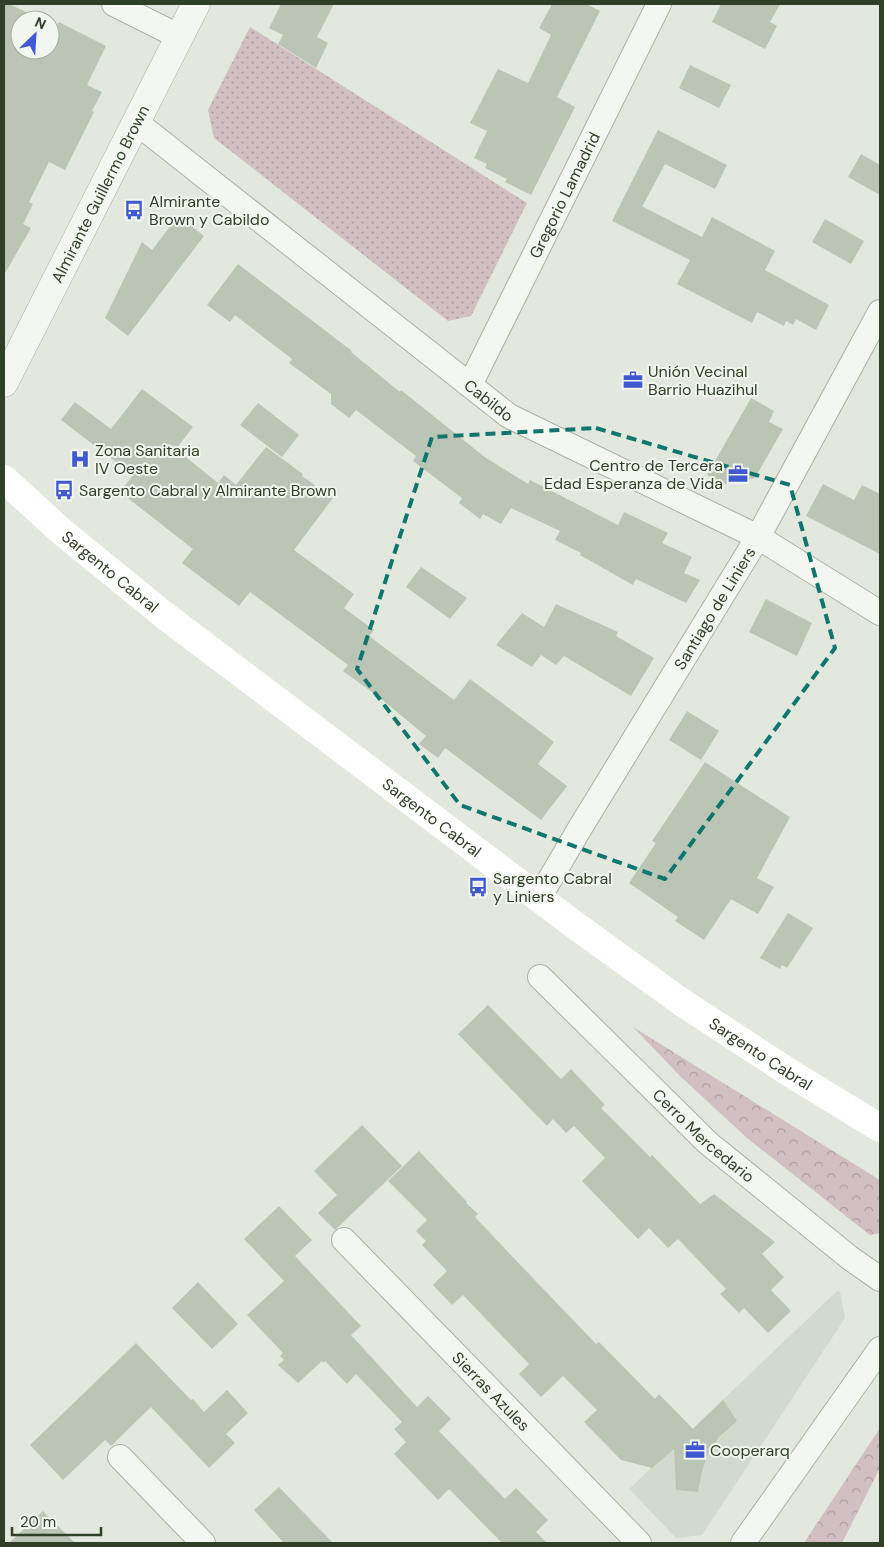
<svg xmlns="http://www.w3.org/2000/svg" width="884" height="1547" viewBox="0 0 884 1547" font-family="'DM Sans',sans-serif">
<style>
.built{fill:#d1dacc}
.grass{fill:url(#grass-dots)}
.forest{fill:url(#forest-crowns)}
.building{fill:#bbc5b5}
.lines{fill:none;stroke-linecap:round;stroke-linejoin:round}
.minor-casing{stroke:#a9b2a3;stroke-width:26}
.tertiary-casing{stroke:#a9b2a3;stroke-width:29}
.minor{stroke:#f3f6f1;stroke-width:24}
.tertiary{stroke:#f3f6f1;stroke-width:28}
.secondary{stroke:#fff;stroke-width:28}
.marked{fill:none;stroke:#0f766e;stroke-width:4;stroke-dasharray:10 6;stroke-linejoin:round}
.labels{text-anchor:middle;stroke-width:4;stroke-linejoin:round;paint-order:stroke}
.street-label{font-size:16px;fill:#303f27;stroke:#f1f6ee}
.poi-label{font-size:16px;fill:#303f27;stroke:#f1f6ee;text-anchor:start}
</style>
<defs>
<pattern id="grass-dots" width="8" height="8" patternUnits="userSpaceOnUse" patternTransform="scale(1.25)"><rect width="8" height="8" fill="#d2bfc4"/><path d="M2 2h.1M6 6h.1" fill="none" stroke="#ab9d9f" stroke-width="1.8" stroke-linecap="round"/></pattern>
<pattern id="forest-crowns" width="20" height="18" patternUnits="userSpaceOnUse" patternTransform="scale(1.25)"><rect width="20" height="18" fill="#d2bfc4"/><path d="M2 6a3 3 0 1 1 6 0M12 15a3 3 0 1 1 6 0" fill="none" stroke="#ab9d9f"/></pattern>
</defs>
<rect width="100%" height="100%" fill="#e2e8de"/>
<path class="built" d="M837 1291 840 1292 845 1318 702 1535 676 1538 629 1489Z"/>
<path class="grass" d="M250 27 527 203 471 316 448 321 214 138 208 110Z"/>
<path class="forest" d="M633 1027 880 1180V1233L870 1235 747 1138 681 1077Z
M880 1428V1468L842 1543H804Z"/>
<path class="building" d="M4 4H9L43 20H20V50H50V23L57 26 59 22 106 46 87 85 102 92 92 111 94 112 65 170 49 162 29 202 33 204 23 224 31 228 4 275Z
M281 4H334L317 37 328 43 316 68 278 44 283 35 269 28Z
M552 4H586L600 11 557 97 575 107 531 195 505 182 507 179 485 168 487 164 474 158 487 131 470 123 498 69 528 83 551 35 539 28Z
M721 4H780L770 22 777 26 765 49 712 22Z
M690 65 731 85 719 108 679 88Z
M658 130 727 165 715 189 665 164 642 207 624 197Z
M861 154 880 165V195L848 177Z
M624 197 702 237 712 217 775 251 765 270 829 305 816 330 796 319 793 325 786 321 784 326 757 312 752 323 677 284 690 260 612 221Z
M178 216 204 236 128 336 105 318 142 242 152 250Z
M825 219 864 241 851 264 812 242Z
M238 264 352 351 351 352 400 392 401 390 486 458 528 484 530 480 618 525 624 512 668 533 662 543 692 557 684 573 700 580 686 603 636 579 633 585 580 555 581 553 555 540 560 531 511 508 501 524 483 514 480 519 459 503 462 498 413 461 416 456 356 410 349 418 331 404V394L289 363 292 359 235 315 230 322 207 305Z
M142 389 193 427 176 449 218 483 224 475 236 485 266 447 303 474 302 476 333 498 294 550 354 594 344 608 374 630 369 636 454 700 470 679 554 742 538 764 567 786 541 820 445 748 438 758 419 744 426 736 380 698 343 671 348 665 250 592 239 606 182 563 193 549 120 492 133 475 61 420 75 402 111 429Z
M751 398 774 411 769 422 783 429 755 478 726 484 707 475Z
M258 403 299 435 282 457 240 425Z
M823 484 854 500 862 485 880 494V554L806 516Z
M421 567 467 598 450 619 406 587Z
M766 599 812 623 797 656 749 632Z
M556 604 618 632 616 636 654 658 631 696 564 656 556 665 541 655 532 667 496 645 522 613 544 627Z
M687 711 719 731 701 760 669 740Z
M705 762 790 817 757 878 774 887 758 914 731 899 704 940 675 921 678 917 629 883 656 843 652 841Z
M788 913 813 928 787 968 782 965 780 969 760 958Z
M488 1005 561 1079 571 1069 605 1105 601 1108 650 1157 652 1155 700 1204 714 1194 775 1242 762 1254 784 1277 771 1290 791 1311 768 1333 744 1308 739 1313 720 1294 726 1289 678 1239 668 1248 649 1228 638 1239 582 1181 605 1158 574 1126 566 1133 553 1119 547 1126 458 1034Z
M362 1125 402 1166 335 1230 318 1213 337 1195 314 1171Z
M419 1151 467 1202 466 1203 478 1214 475 1217 508 1252 596 1344 599 1342 655 1399 659 1394 693 1429 723 1400 737 1421 719 1437 708 1453 702 1471 698 1492 676 1490 674 1449 652 1468 621 1460 584 1422 597 1410 563 1376 541 1397 519 1374 529 1364 463 1295 452 1305 433 1285 447 1271 422 1245 426 1241 416 1231 427 1220 388 1181Z
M279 1206 312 1240 295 1256 361 1326 351 1335 417 1407 428 1396 451 1419 439 1431 505 1499 516 1488 548 1520 536 1532 547 1543H502L449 1489 438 1500 394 1454 406 1442 394 1429 402 1422 356 1374 347 1384 325 1361 323 1363 322 1361 298 1383 278 1365 284 1360 280 1356 283 1353 247 1315 284 1281 244 1239Z
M198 1282 238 1324 212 1349 172 1308Z
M136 1343 191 1400 193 1399 204 1412 227 1390 248 1413 226 1434 235 1443 209 1468 151 1407 111 1446 105 1440 63 1480 30 1445Z
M279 1487 303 1512 333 1543H284L254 1510Z
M43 1511 75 1543H9Z"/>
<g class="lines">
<defs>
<g id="minor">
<path d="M114 4 180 37"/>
<path id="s1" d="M137 123 509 416 758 537 880 613"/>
<path id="s2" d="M470 385 659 4"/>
<path id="s3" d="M539 898 580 828 758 537 880 312"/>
<path id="s4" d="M540 977 708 1143 850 1258 880 1279"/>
<path id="s5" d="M344 1240 639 1543"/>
<path d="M120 1457 203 1543"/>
<path d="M743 1543 880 1349"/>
</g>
<g id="tertiary">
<path id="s6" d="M4 383 196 4"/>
</g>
</defs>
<use href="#minor" class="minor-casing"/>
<use href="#tertiary" class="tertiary-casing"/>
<use href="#minor" class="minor"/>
<use href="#tertiary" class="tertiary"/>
<path class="secondary" id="s7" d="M4 479 61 531 164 615 572 923 680 1001 790 1073 880 1128"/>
</g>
<path class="marked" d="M596 428 790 485 835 648 665 879 460 805 357 669 432 437Z"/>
<defs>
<symbol id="bus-bare" viewBox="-9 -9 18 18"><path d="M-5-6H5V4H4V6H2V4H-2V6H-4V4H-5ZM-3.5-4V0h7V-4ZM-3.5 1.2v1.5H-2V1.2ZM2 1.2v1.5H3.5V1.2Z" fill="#4058d1" stroke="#f1f6ee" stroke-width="2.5" paint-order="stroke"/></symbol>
<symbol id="office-bare" viewBox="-9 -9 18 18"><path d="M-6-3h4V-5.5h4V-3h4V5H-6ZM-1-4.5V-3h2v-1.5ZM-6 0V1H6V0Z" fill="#4058d1" stroke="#f1f6ee" stroke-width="2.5" paint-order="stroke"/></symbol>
<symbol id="hospital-bare" viewBox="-9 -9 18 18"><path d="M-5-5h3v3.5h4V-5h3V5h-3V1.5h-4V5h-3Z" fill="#4058d1" stroke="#f1f6ee" stroke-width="2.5" paint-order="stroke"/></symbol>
</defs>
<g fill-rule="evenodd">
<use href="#bus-bare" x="120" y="196" width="28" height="28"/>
<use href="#office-bare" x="619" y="366" width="28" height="28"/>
<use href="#hospital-bare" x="66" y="445" width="28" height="28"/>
<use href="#office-bare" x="724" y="460" width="28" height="28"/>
<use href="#bus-bare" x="50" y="476" width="28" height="28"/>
<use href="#bus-bare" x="464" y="873" width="28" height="28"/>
<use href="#office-bare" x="681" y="1436" width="28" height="28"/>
</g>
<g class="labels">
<g class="street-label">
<text dy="6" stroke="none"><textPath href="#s6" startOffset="212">Almirante Guillermo Brown</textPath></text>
<text dy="6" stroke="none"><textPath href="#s2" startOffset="212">Gregorio Lamadrid</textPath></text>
<text dy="6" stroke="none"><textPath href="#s1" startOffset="448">Cabildo</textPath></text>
<text dy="6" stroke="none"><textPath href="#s7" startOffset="141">Sargento Cabral</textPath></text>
<text dy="6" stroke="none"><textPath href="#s3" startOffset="339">Santiago de Liniers</textPath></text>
<text dy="6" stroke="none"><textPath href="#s7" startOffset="546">Sargento Cabral</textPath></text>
<text dy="6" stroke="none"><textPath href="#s7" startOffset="951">Sargento Cabral</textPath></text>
<text dy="6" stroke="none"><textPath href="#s4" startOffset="228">Cerro Mercedario</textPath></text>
<text dy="6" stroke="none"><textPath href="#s5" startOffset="211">Sierras Azules</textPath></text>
</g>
<g class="poi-label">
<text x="149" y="207">Almirante<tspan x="149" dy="18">Brown y Cabildo</tspan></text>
<text x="648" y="377">Unión Vecinal<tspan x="648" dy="18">Barrio Huazihul</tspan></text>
<text x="95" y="456">Zona Sanitaria<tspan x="95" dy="18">IV Oeste</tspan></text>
<text x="723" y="471" text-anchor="end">Centro de Tercera<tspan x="723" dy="18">Edad Esperanza de Vida</tspan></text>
<text x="79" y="496">Sargento Cabral y Almirante Brown</text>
<text x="493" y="884">Sargento Cabral<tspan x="493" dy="18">y Liniers</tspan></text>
<text x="710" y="1456">Cooperarq</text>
</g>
</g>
<rect width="884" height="1547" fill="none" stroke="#303f27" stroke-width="10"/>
<g transform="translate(35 35) rotate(25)"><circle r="24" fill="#f1f6ee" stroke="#a4ad9e"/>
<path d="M0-4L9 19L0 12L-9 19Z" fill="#4058d1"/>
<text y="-8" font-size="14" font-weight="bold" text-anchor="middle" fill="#303f27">N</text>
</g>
<path d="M12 1527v8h89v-8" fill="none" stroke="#303f27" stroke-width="2.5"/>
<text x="20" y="1527" font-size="15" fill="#303f27" stroke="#f1f6ee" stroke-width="4" paint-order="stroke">20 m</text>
</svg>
